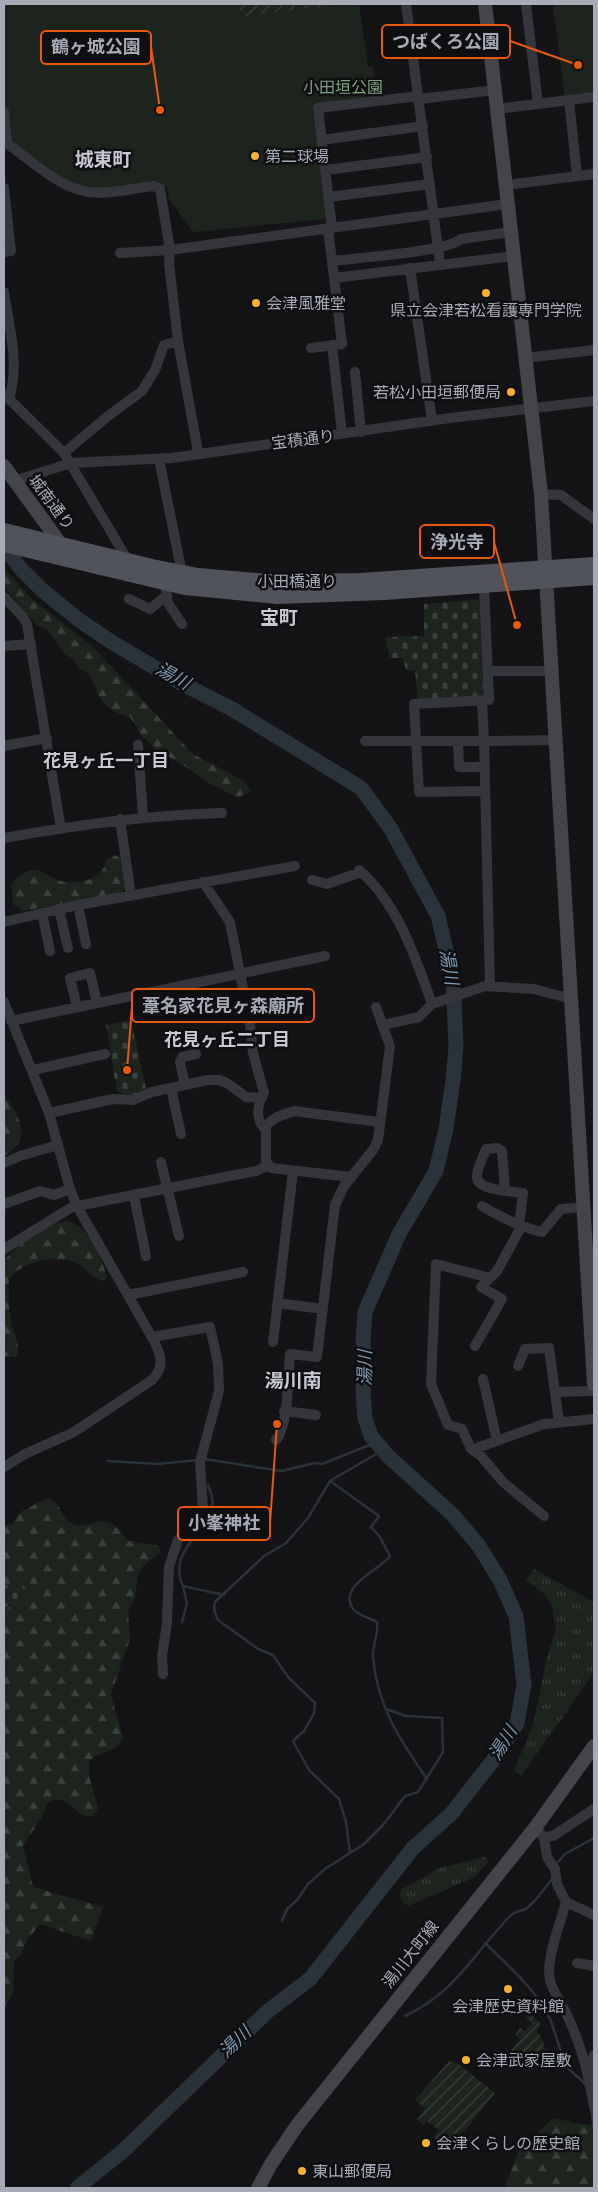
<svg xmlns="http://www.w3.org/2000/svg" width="598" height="2192" viewBox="0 0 598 2192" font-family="'Exo 2','Noto Sans JP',sans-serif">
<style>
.grass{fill:url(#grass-tufts)}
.forest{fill:url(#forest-firs)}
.cemetery{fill:url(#cemetery-stones)}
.park{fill:#1c241d}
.garden{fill:url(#garden-furrows)}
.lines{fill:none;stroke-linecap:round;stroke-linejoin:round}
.stream{stroke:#2a333a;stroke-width:2.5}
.river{stroke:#2a333a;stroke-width:15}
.street{stroke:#35363b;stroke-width:10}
.secondary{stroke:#43454b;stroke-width:14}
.primary{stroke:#51535a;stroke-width:16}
.poi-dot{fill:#f4b22e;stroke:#0f0f11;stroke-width:2}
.labels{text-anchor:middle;stroke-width:5;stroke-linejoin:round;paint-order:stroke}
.park-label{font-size:16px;fill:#7ca27f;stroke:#0f0f11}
.poi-label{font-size:16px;fill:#a6abb7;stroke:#0f0f11;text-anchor:start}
.street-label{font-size:16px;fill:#a6abb7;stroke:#0f0f11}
.water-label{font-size:18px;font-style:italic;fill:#7c99b2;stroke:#0f0f11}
.neighbourhood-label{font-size:18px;font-weight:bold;fill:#c7cad2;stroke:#0f0f11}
.quarter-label{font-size:19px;font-weight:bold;fill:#c7cad2;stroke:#0f0f11}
.leader{fill:none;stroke:#e8590c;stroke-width:2}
.callout-dot{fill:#e8590c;stroke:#0f0f11;stroke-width:2}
.callout{fill:#0f0f11;stroke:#e8590c;stroke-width:2}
.callout-label{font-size:18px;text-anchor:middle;font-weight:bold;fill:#a6abb7}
</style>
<defs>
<pattern id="grass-tufts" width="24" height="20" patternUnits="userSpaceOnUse" patternTransform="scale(1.25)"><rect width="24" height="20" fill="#1c241d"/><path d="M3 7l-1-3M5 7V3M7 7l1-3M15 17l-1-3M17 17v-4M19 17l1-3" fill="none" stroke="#3a413c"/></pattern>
<pattern id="forest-firs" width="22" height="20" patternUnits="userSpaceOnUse" patternTransform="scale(1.25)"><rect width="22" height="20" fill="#1c241d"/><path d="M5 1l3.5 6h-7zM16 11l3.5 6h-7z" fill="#3a413c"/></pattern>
<pattern id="cemetery-stones" width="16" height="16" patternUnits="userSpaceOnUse" patternTransform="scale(1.25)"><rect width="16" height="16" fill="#1c241d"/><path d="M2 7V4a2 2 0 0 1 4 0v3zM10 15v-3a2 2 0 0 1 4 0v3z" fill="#3a413c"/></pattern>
<pattern id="garden-furrows" width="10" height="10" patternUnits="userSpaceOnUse" patternTransform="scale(1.25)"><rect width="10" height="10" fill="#1c241d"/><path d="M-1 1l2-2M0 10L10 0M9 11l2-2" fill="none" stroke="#3a413c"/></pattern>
</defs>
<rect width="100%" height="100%" fill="#141416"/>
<path class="grass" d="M534 1569 594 1602V1673L521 1776 514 1771 533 1725 547 1657 556 1630 551 1603 543 1593 526 1580Z
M485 1857 488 1862 475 1877 408 1906 403 1902 400 1894 402 1889 439 1868Z"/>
<path class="forest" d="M4 568 33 600 93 647 193 754 240 779 250 788 249 793 238 797 210 784 183 765 157 750 142 736 130 717C101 709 100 699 90 675L79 668 73 659 65 654 46 629 38 626 31 619 4 587Z
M114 855 119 857 125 875 126 887 121 893 23 911 13 904 11 883C17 878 23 871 31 870 42 869 49 876 57 880 74 886 104 881 106 860Z
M4 1096C13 1105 25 1125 20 1139 18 1146 10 1152 4 1156Z
M67 1221C87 1224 102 1259 107 1277L103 1281C92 1278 85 1267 74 1262 55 1254 20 1262 9 1279 8 1293 9 1309 11 1323 14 1336 21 1343 17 1357L4 1356V1261C17 1245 45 1224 67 1221Z
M47 1498C61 1501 60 1517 71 1523 85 1531 98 1516 112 1524 119 1528 123 1536 129 1541L159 1546 161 1552 143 1566 138 1575 135 1597 128 1612 130 1639 111 1694 123 1739C116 1753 99 1751 89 1761L90 1779 98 1808C87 1833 69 1793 53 1800 45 1803 45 1813 41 1819 36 1828 28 1836 23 1845L33 1887 103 1907 91 1941 40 1924 27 1940 21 1954 14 1962 13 1993 4 2007V1610L23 1598 4 1585V1526L13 1523 22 1511Z
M552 2119C565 2119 582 2127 594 2124V2188H504L519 2151Z"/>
<path class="cemetery" d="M483 599 487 698 418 701 415 670H406L403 658H390L385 637 424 636V604Z
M131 1020 146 1088 134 1096 117 1092 106 1025Z
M20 1583 28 1590 25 1600 4 1608V1585Z"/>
<path class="park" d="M4 4H359L368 66 365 67 373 66 377 100 316 108 329 215 325 219 195 232 192 231 169 199 167 187 89 195 4 145Z
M553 4H594V96L565 99Z"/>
<path class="garden" d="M236 4H340L248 16H244Z
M529 2013 541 2024 537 2031 543 2041 549 2063 543 2058 545 2054 541 2051 538 2054 534 2051 525 2062 511 2050 520 2040 515 2035 520 2028 525 2031 532 2023 526 2017Z
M449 2061 457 2063 495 2093 449 2150 433 2137 439 2130 427 2121 424 2125 417 2119 425 2109 415 2100Z"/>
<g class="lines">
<path class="stream" d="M204 1459 282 1471 314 1463 322 1464 377 1442
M108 1461 158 1464 198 1460
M330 1481 379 1516 371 1527 380 1537 390 1556C380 1570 337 1586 353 1609 357 1615 370 1618 377 1622 379 1634 372 1645 373 1657 377 1706 400 1740 427 1779
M208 1485C211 1493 214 1500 212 1508 206 1534 167 1551 183 1586L224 1595
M182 1622 187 1603 183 1586
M350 1853 346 1822 339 1799 309 1770 293 1741 304 1731 314 1713 315 1703 288 1677 273 1655 258 1649 218 1620C215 1613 213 1609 215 1602L264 1556 286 1543 308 1518 330 1481 383 1450
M558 1862 565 1854 594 1838
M282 1921 287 1909 297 1900 308 1884 325 1869 364 1844 383 1825 405 1796 418 1792 443 1752 442 1718 406 1716 386 1709
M485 1943C508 1966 536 1989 550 2019 556 2033 561 2059 570 2070 575 2076 582 2078 586 2086
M405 2016C455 1993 474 1953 510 1916 515 1910 522 1912 527 1908 534 1903 546 1887 552 1879
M591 2108 594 2129"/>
<path class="river" d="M4 547 22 570 42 590 79 620 110 641 179 682 232 709 361 788 391 829 438 916 453 979 456 1047 453 1080 446 1129 436 1171 399 1234 365 1312 363 1340 365 1369 363 1391 365 1418 371 1436 388 1456 453 1515 479 1546 500 1580 516 1616 524 1685 517 1723 498 1754 451 1814 413 1848 310 1979 268 2011 123 2151 77 2188"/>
<path class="street" d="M406 4 440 264
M526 4 538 104
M419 99 495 90
M569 100 577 176
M497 109 594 97
M4 112 7 144
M322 140 423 126
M4 142C30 158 56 187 88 192 108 195 133 188 154 186L160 189 170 250 120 253
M326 170 427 157
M506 185 594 174
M329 197 430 184
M332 228 318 108 419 96
M4 252 11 251 4 188
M332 261C357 258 447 252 461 239L511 232
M410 268 432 421
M334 278 514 256
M4 292C9 326 20 364 9 399
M332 345 342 434
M311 348 342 344 328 228
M525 358 594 350
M355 372 361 432
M4 394 64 453 129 562
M198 452 178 341 169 263 170 250 508 204
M64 453 108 416 142 391 155 370 164 345 178 341
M159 459 182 573
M14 481 71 463 172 458 450 418 594 401
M541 494 561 495 594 519
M165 582 168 603 182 624
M484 586 489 700 414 704 419 792 485 791
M4 597 23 617 27 624 61 829
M129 599 150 609 166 596
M4 646 31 644
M489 671H552
M482 701 484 741 557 740
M365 741H484L490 986
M458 741 459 767H485
M138 745 143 817
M4 746 47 738
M120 819 131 896
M4 838C76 825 148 815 222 813
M359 870C398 904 415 956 432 1004
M312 880 327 884 361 872
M203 882 230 922 250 1024 253 1053 264 1093C257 1105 255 1119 265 1129
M78 905 86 944
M59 909 68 948
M42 913 50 951
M4 922 78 905 295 866
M4 1002 49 1113 70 1189 77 1206 154 1341C161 1355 165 1367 152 1380L74 1432 25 1454 4 1467
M77 1007 70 978 90 973 97 1003
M11 1021 325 956
M383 1025 419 1017 432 1004 485 986 534 989 572 999
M33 1070 105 1054
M185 1085 180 1062 182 1057 196 1054
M171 1088 181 1134
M49 1113 113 1099 133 1100 152 1092 208 1080H219L227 1083 246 1097 262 1098
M161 1162 179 1236
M4 1163 20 1156 58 1145
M352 1177 271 1168 266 1162V1125L277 1117 294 1111 379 1122
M505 1190 502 1151 497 1148 486 1149C483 1157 477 1168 477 1176 476 1191 512 1191 523 1193L519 1225
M134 1196 146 1256
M4 1204 40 1191 54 1195 70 1189
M77 1206 256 1171 269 1165
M482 1206C502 1218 520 1227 542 1232L561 1209 584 1207
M4 1249 77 1204
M490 1278 436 1264 431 1384 448 1425 462 1429 471 1449 481 1456 503 1482 544 1516
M128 1295 243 1272
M278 1303 323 1309
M152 1337 210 1327 218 1363 219 1391 200 1462 203 1508 197 1519 178 1540 169 1567 167 1623 162 1656 163 1674
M273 1342 293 1171
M475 1346 502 1299 481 1287 497 1271 521 1227
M518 1366 525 1349 549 1348 559 1422
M483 1379 497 1441
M555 1392 594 1391
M284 1411 316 1415
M276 1440C289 1425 288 1375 290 1354L317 1357 335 1205 344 1186 373 1150 378 1140 390 1046 376 1007
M474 1449 544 1424 594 1419
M540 1833 544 1837 553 1836 594 1809
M544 1837 547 1857 555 1869 557 1884 566 1902C561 1921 545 1961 550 1980 553 1993 562 2003 567 2015 581 2044 589 2074 594 2107
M566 1902 594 1915
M577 1963 594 1966
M590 2076 594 2055"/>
<path class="secondary" d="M485 4 541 494 594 1384
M4 466 65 550
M258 2188 271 2164 298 2124 535 1828 594 1746"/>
<path class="primary" d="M4 531 152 567 198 576 268 582 360 581 594 565
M4 544 185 587 277 596 384 592 594 577"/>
</g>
<g class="poi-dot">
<circle cx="255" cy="156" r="5"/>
<circle cx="486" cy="293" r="5"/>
<circle cx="256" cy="303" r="5"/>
<circle cx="511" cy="392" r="5"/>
<circle cx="508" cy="1989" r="5"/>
<circle cx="466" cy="2060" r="5"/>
<circle cx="426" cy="2143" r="5"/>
<circle cx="302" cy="2171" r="5"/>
</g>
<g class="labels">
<g class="park-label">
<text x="343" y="93">小田垣公園</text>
</g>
<g class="poi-label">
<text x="265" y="162">第二球場</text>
<text x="266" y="309">会津風雅堂</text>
<text x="486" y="316" text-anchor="middle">県立会津若松看護専門学院</text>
<text x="501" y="398" text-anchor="end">若松小田垣郵便局</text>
<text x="508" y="2012" text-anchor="middle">会津歴史資料館</text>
<text x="476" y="2066">会津武家屋敷</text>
<text x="436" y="2149">会津くらしの歴史館</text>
<text x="312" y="2177">東山郵便局</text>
</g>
<g class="street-label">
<text transform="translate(303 439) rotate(-7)" y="6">宝積通り</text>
<text transform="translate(52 502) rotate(53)" y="6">城南通り</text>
<text x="297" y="587">小田橋通り</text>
<text transform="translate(410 1954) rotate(-52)" y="6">湯川大町線</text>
</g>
<g class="water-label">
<text transform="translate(173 676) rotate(29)" y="6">湯川</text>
<text transform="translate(449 967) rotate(80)" y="6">湯川</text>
<text transform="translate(365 1368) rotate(-90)" y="6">湯川</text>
<text transform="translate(503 1743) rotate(-58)" y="6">湯川</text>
<text transform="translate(235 2042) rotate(-44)" y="6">湯川</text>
</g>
<g class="neighbourhood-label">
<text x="106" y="767">花見ヶ丘一丁目</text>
<text x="227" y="1046">花見ヶ丘二丁目</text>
</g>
<g class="quarter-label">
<text x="103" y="166">城東町</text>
<text x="279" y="624">宝町</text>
<text x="293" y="1387">湯川南</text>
</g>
</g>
<path class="leader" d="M578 65L510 41M160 110L151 47M517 625L494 542M127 1070L132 1006M277 1424L270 1523"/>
<g class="callout-dot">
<circle cx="578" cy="65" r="5"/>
<circle cx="160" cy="110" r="5"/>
<circle cx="517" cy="625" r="5"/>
<circle cx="127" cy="1070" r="5"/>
<circle cx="277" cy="1424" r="5"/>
</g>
<g class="callout">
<rect x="382" y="25" width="128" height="33" rx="5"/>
<rect x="41" y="31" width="110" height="33" rx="5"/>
<rect x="420" y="525" width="74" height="33" rx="5"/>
<rect x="132" y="989" width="182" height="33" rx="5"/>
<rect x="178" y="1507" width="92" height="33" rx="5"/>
</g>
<g class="callout-label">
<text x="446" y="48">つばくろ公園</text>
<text x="96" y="53">鶴ヶ城公園</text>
<text x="457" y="548">浄光寺</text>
<text x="223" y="1012">葦名家花見ヶ森廟所</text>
<text x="224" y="1529">小峯神社</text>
</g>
<rect width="598" height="2192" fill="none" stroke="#a6abb7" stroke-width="10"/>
</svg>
